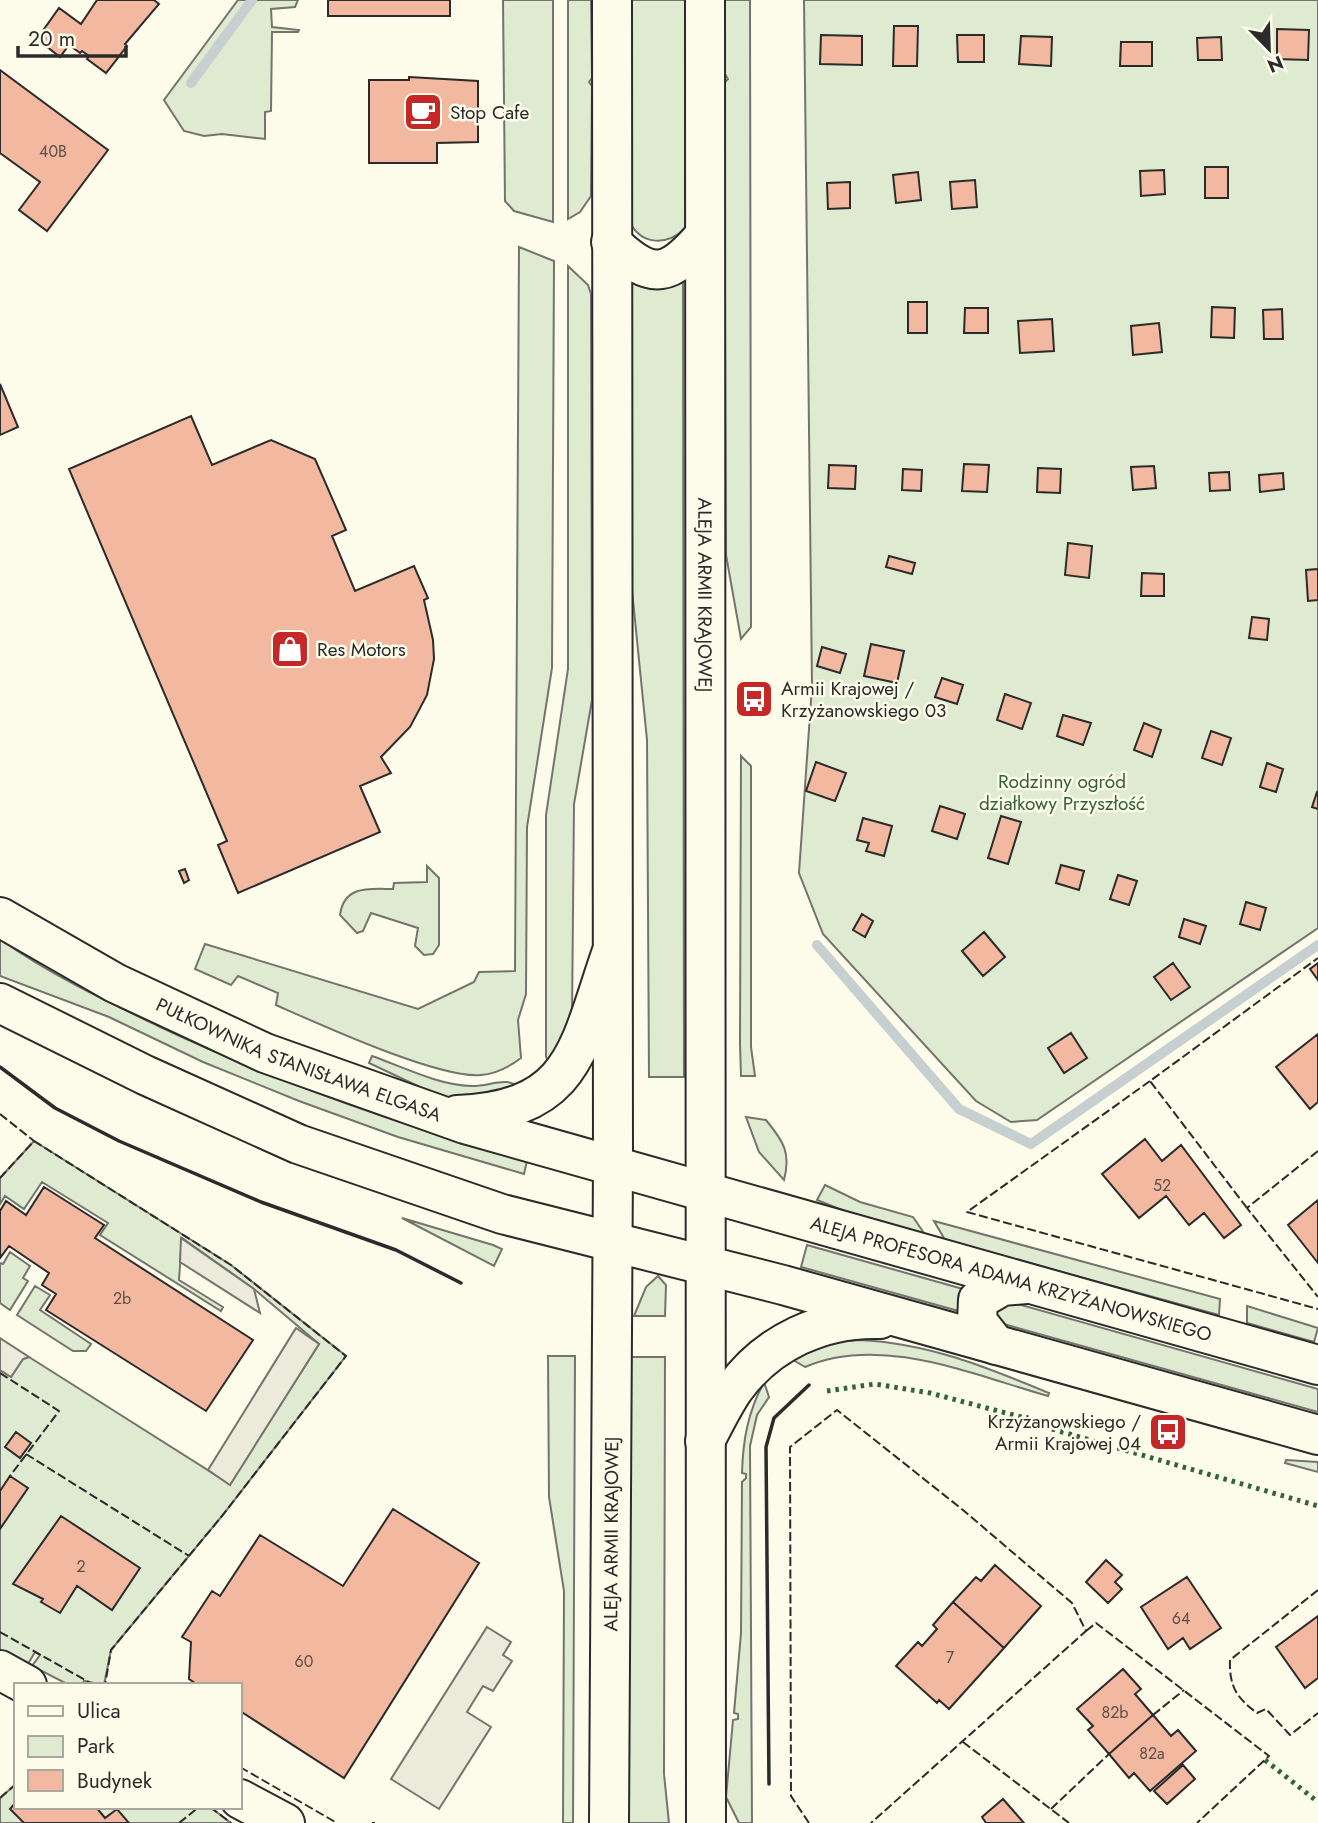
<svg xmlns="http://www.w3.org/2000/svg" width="1318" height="1823" viewBox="0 0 1318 1823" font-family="Jost,sans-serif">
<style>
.green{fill:#deebd1;stroke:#74746e;stroke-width:2}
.parking{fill:#eceadb;stroke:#74746e;stroke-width:2}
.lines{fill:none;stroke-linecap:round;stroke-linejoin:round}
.stream{stroke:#c7d0d0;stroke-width:10}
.building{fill:#f2b8a0;stroke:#2b2b2b;stroke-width:2}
.minor-casing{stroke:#2b2b2b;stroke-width:42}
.major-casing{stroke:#2b2b2b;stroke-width:42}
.minor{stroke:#fdfbea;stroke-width:38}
.major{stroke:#fdfbea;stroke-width:38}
.hedge{stroke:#34623c;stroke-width:5;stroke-dasharray:3.5 5;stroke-linecap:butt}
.fence{stroke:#2b2b2b;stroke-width:2;stroke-dasharray:9 3.5;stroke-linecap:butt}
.wall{stroke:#2b2b2b;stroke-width:3.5}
.labels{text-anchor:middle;stroke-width:5;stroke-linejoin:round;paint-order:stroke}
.number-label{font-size:16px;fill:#5d4e48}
.poi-label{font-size:19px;fill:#2b2b2b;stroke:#fdfbea;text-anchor:start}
.street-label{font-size:19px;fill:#2b2b2b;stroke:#fdfbea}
.park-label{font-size:19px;fill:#34623c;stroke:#fdfbea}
</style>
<rect width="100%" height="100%" fill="#fdfbea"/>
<path class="green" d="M238 0H298L295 7 271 9 272 27 299 30 298 32H272L271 111 265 112V139L222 134 204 136 184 131 164 100Z
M503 0H553V222L514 211 505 201Z
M568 0H591L592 78 589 82 592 86 591 196 580 212 568 219Z
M631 0H685V229C667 245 643 246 630 223Z
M724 0H750L751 627 741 639 726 555 724 83 728 79 725 74Z
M804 0H1318V928L1037 1120 1011 1122 976 1101 823 934 799 873 812 686Z
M519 247 554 261 552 668 527 827 526 994 518 1020 521 1058C509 1067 497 1074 481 1075 439 1079 319 1024 276 1005L278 993 238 976 231 985 195 969 205 944 418 1009 474 982 479 972 515 971Z
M568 266 588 285 591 294 592 700 574 804 572 1018 551 1065 546 1057V815L568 669Z
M683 279 684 1077H649L647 740 630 570V282Z
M741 756 751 766V1047L755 1076H741L740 1044Z
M427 866 439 878V945L433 954 424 955 415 946 418 928 371 913 363 931 357 933 340 915C344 885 369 889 393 889L394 883 427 882Z
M0 939C49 974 104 1000 158 1026 277 1082 400 1125 527 1161L524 1174 398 1137 299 1101 203 1062 109 1017 0 976Z
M372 1056C403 1067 438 1085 471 1086 490 1087 508 1074 522 1090L467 1102 439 1096 369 1063Z
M746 1117 766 1120C784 1142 791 1153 784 1180L759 1152Z
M34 1141 231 1265 346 1356 222 1516 111 1650 104 1685 84 1681 82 1685H69L32 1666 40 1655 35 1652 28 1664 0 1654V1370L11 1377 23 1359 29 1357 230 1484 319 1344 254 1289 182 1238 179 1280 223 1307 221 1311 100 1235 108 1223 42 1182 24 1209 5 1196 0 1204V1178Z
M825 1185 860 1202 913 1217 926 1236 857 1216 817 1200Z
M402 1218 493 1245 502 1249 494 1266Z
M934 1221 1220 1299 1219 1315 945 1240Z
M807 1245 970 1291 962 1312 801 1267Z
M10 1252 30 1266 23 1278 28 1281 10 1310 0 1303V1263L3 1264Z
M658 1276 666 1285 665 1316H634L646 1287Z
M35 1286 50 1295 40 1310 91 1344 86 1351H73L17 1315Z
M1007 1301 1318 1389V1412L1000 1323 995 1316 997 1310Z
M1247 1306 1318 1328 1314 1342 1247 1323Z
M859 1340C928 1343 986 1367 1049 1393L1048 1396C973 1375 881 1334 805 1367L790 1358 836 1342Z
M548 1356H575L573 1823H563L564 1591 549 1497Z
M630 1357H665L664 1774 669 1823H627Z
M764 1382 769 1397 757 1415 750 1446 752 1823H739L726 1797 733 1720 738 1719V1714L734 1713 741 1633 742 1482 746 1478V1474L742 1473C743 1439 748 1412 764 1382Z
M1286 1460 1318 1462V1472L1285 1463Z
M16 1784V1807H210L231 1823H0V1798Z"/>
<path class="parking" d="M181 1238 254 1289 260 1313 180 1262Z
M296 1328 319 1344 230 1485 208 1470Z
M0 1338 29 1357 23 1359 11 1377 0 1370Z
M487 1627 511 1642 503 1655 512 1661 493 1691 483 1686 467 1712 491 1727 439 1809 391 1779Z"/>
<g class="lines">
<path class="stream" d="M191 83 252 0
M817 945 959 1109 1031 1144 1318 945"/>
</g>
<path class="building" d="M97 0H154L159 4 125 44 127 46 106 73 87 59 89 56 82 51 80 53 69 45 60 57 37 39 59 8 81 24Z
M328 0H450V16H328Z
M894 26H918L917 66H893Z
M1277 29 1309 30 1308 60 1277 59Z
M821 35 862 36V65L820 64Z
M957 35H984V62H958Z
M1021 36 1052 37 1051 66 1019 64Z
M1221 37 1222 60H1198L1197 38Z
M1121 42H1152V66H1120Z
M0 70 108 150 47 231 19 210 40 182 0 153Z
M409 77 478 81V142L437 143V163H369V80H409Z
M1205 167H1228V198H1205Z
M1164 170 1165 194 1141 196 1140 171Z
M918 172 921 200 896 203 893 175Z
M975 180 977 207 952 209 950 182Z
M850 182V208L828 209 827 183Z
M908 302H927V333H908Z
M1212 307 1235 308 1234 338 1211 337Z
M965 308H988V333H964Z
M1282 309 1283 339H1264L1263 310Z
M1052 319 1054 351 1020 353 1018 321Z
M1159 323 1162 352 1133 355 1131 326Z
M0 384 18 427 0 435Z
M191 416 212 465 271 440 315 459 346 530 332 536 355 591 414 566 428 598 424 600 433 640 434 659 427 695 410 727 381 757 391 773 360 786 380 832 238 893 218 845 227 841 69 469Z
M964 464 989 465 987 492 962 491Z
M829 465 856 466 855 489 828 488Z
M1154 466 1156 488 1133 490 1131 467Z
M1038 468 1061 469 1060 493 1037 492Z
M903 469 922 470 921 491 902 490Z
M1229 472 1230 490 1210 491 1209 473Z
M1283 473 1284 489 1260 492 1259 475Z
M1068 543 1092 546 1089 578 1065 575Z
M889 556 915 563 912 574 886 567Z
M1318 569V600L1308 601 1306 570Z
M1142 573 1164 574V596H1141Z
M1252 617 1269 619 1267 640 1249 638Z
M871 644 904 651 897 683 864 676Z
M822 647 846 654 840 673 817 666Z
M942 678 963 685 957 704 935 697Z
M1005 694 1031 703 1022 729 997 720Z
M1063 715 1091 723 1083 745 1057 736Z
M1144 723 1161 730 1152 757 1134 750Z
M1211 731 1231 738 1222 765 1202 758Z
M816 762 846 773 835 801 806 791Z
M1267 763 1283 769 1276 792 1260 787Z
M1317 792H1318V809L1312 807Z
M940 806 965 814 957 839 932 831Z
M1001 816 1021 822 1008 864 988 858Z
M863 818 892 826 884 856 866 851 869 843 857 840Z
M1061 865 1084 871 1079 890 1056 883Z
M185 869 189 880 184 883 179 871Z
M1118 875 1137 881 1129 905 1110 899Z
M1246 902 1266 908 1260 930 1240 924Z
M862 914 873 921 865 937 853 930Z
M1184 919 1206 926 1200 944 1179 937Z
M984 932 1005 957 983 976 962 951Z
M1173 963 1190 987 1171 1000 1154 977Z
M1318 963V980L1310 969Z
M1071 1033 1087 1058 1064 1073 1048 1048Z
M1318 1034V1102L1310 1109 1276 1067Z
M1145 1139 1162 1161 1181 1145 1241 1225 1224 1238 1204 1213 1189 1225 1166 1196 1139 1218 1102 1174Z
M44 1187 104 1225 95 1238 253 1340 206 1411 46 1310 56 1294 42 1285 49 1273 9 1246 0 1258V1211L6 1201 26 1215Z
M1318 1200V1263L1288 1225Z
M16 1432 31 1443 20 1458 5 1447Z
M10 1476 28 1488 0 1529V1491Z
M393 1509 479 1563 344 1778 240 1711V1685H198L189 1679 191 1642 182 1637 212 1591 220 1596 260 1535 343 1586Z
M61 1516 140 1568 112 1610 77 1586 60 1613 41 1602 43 1599 13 1584Z
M1106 1560 1122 1575 1115 1582 1122 1589 1108 1603 1086 1582Z
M995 1565 1041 1606 1004 1648 953 1602 976 1577 981 1581Z
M1187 1577 1221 1628 1190 1649 1183 1638 1168 1649 1141 1607Z
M953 1602 1004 1648 949 1709 939 1700 937 1703 896 1666 918 1642 922 1646 937 1629 933 1625Z
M1318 1616V1678L1305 1688 1276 1647Z
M1123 1669 1141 1689 1135 1694 1153 1715 1109 1754 1088 1730 1093 1726 1077 1709Z
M1153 1715 1171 1736 1178 1730 1196 1751 1150 1791 1134 1773 1129 1778 1109 1754Z
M1183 1765 1195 1779 1167 1804 1154 1791Z
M1003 1799 1024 1823H986L982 1817Z
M16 1802V1807H96L105 1818 117 1809 129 1823H24L10 1809Z"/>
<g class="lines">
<defs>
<g id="minor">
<path id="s1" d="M0 917 115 983 265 1053 465 1124 1318 1365"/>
<path d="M0 1003 145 1075 298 1144 502 1214 783 1285 1318 1435"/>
<path d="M457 1115C575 1110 578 1049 611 954"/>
<path d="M996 1345 977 1321 978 1300 1002 1286 1026 1284"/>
<path d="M705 1441C714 1424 723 1405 734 1389 768 1342 823 1317 880 1319"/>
<path d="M0 1670 27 1685"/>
<path d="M240 1799 285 1823"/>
</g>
<g id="major">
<path id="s2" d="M705 0 706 1823"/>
<path d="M611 242C653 283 670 276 705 235"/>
<path id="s3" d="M609 1823 613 1166 612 0"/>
</g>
</defs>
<use href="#minor" class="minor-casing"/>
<use href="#major" class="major-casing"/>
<use href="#minor" class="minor"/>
<use href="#major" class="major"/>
<path class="hedge" d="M827 1391 875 1384 930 1393 1040 1422
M1052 1429 1318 1506
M1265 1760 1318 1802"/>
<path class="fence" d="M1150 1081 967 1212 1318 1309
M0 1114 34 1141
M1318 1151 1247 1208 1318 1297
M0 1178 34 1141 231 1265 346 1356 222 1516 111 1650 105 1685
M1247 1208 1150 1081 1318 958
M0 1373 59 1411 10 1476
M26 1454 189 1556
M1318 1590 1230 1660C1229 1687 1237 1698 1257 1713L1266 1709 1290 1735 1318 1713
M1086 1631 1096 1623 1269 1756 1197 1823
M0 1632 94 1685
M1153 1715 1184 1690
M963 1742 1069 1823
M240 1767 337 1823
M0 1798 16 1784
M210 1807 231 1823
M1051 1809 1109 1754
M179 1823 199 1807
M372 1823H375
M809 1823 791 1796 790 1447 837 1410 963 1510 1072 1603 1086 1631 871 1823"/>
<path class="wall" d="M0 1067 55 1108 119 1141 261 1202 396 1250 461 1283
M769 1784 766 1447 774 1418 809 1385"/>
</g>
<defs>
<symbol id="cafe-square" viewBox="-11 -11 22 22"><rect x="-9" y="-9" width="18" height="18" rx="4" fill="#c62828" stroke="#fdfbea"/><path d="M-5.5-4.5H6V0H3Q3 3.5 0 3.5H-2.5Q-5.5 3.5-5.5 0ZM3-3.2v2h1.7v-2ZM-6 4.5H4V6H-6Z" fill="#fff"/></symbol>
<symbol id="shop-square" viewBox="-11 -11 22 22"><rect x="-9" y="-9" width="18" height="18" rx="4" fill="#c62828" stroke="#fdfbea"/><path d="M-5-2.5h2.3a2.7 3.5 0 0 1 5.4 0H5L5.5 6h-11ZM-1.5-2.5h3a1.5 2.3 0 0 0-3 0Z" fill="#fff"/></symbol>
<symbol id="bus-square" viewBox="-11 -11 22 22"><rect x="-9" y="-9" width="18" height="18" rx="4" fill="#c62828" stroke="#fdfbea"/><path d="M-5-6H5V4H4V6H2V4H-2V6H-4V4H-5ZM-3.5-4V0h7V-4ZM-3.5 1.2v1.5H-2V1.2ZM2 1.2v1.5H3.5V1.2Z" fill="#fff"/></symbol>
</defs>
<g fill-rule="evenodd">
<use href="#cafe-square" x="401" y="90" width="44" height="44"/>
<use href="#shop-square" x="268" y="627" width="44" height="44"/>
<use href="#bus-square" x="732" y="677" width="44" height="44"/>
<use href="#bus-square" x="1146" y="1410" width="44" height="44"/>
</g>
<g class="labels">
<g class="number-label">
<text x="53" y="157">40B</text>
<text x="1162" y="1191">52</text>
<text x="122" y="1304">2b</text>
<text x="81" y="1572">2</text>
<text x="1181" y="1624">64</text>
<text x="950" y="1663">7</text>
<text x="304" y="1667">60</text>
<text x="1115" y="1718">82b</text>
<text x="1152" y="1759">82a</text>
</g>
<g class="poi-label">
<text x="450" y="119">Stop Cafe</text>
<text x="317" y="656">Res Motors</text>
<text x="781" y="695">Armii Krajowej /<tspan x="781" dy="22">Krzyżanowskiego 03</tspan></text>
<text x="1141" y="1428" text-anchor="end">Krzyżanowskiego /<tspan x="1141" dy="22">Armii Krajowej 04</tspan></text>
</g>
<g class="street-label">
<text dy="7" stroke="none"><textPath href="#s2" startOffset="595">ALEJA ARMII KRAJOWEJ</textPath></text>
<text dy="7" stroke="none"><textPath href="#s1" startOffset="332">PUŁKOWNIKA STANISŁAWA ELGASA</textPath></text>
<text dy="7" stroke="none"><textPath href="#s1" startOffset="1078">ALEJA PROFESORA ADAMA KRZYŻANOWSKIEGO</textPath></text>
<text dy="7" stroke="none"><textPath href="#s3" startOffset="289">ALEJA ARMII KRAJOWEJ</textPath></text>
</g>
<g class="park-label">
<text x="1062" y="788">Rodzinny ogród<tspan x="1062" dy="22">działkowy Przyszłość</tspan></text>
</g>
</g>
<rect x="14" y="1683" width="228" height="126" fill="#fdfbea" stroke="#a9a89e" stroke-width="2"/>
<rect x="28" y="1706" width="35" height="10" fill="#fdfbea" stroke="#a9a89e" stroke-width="2"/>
<text x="77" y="1718" font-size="21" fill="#2b2b2b">Ulica</text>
<rect x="28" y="1736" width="35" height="21" fill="#deebd1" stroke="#a9a89e" stroke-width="2"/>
<text x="77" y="1753" font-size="21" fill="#2b2b2b">Park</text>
<rect x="28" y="1770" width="35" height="21" fill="#f2b8a0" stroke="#a9a89e" stroke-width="2"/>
<text x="77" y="1788" font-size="21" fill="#2b2b2b">Budynek</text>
<g transform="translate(1269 49) rotate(157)" stroke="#fdfbea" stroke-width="5" paint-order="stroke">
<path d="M0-5L12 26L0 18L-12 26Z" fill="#2b2b2b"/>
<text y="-10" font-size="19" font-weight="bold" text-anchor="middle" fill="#2b2b2b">N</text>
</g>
<path d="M18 46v10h108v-10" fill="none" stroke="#2b2b2b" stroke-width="3.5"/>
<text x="28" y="46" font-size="21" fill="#2b2b2b" stroke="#fdfbea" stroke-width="5" paint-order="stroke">20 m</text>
</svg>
